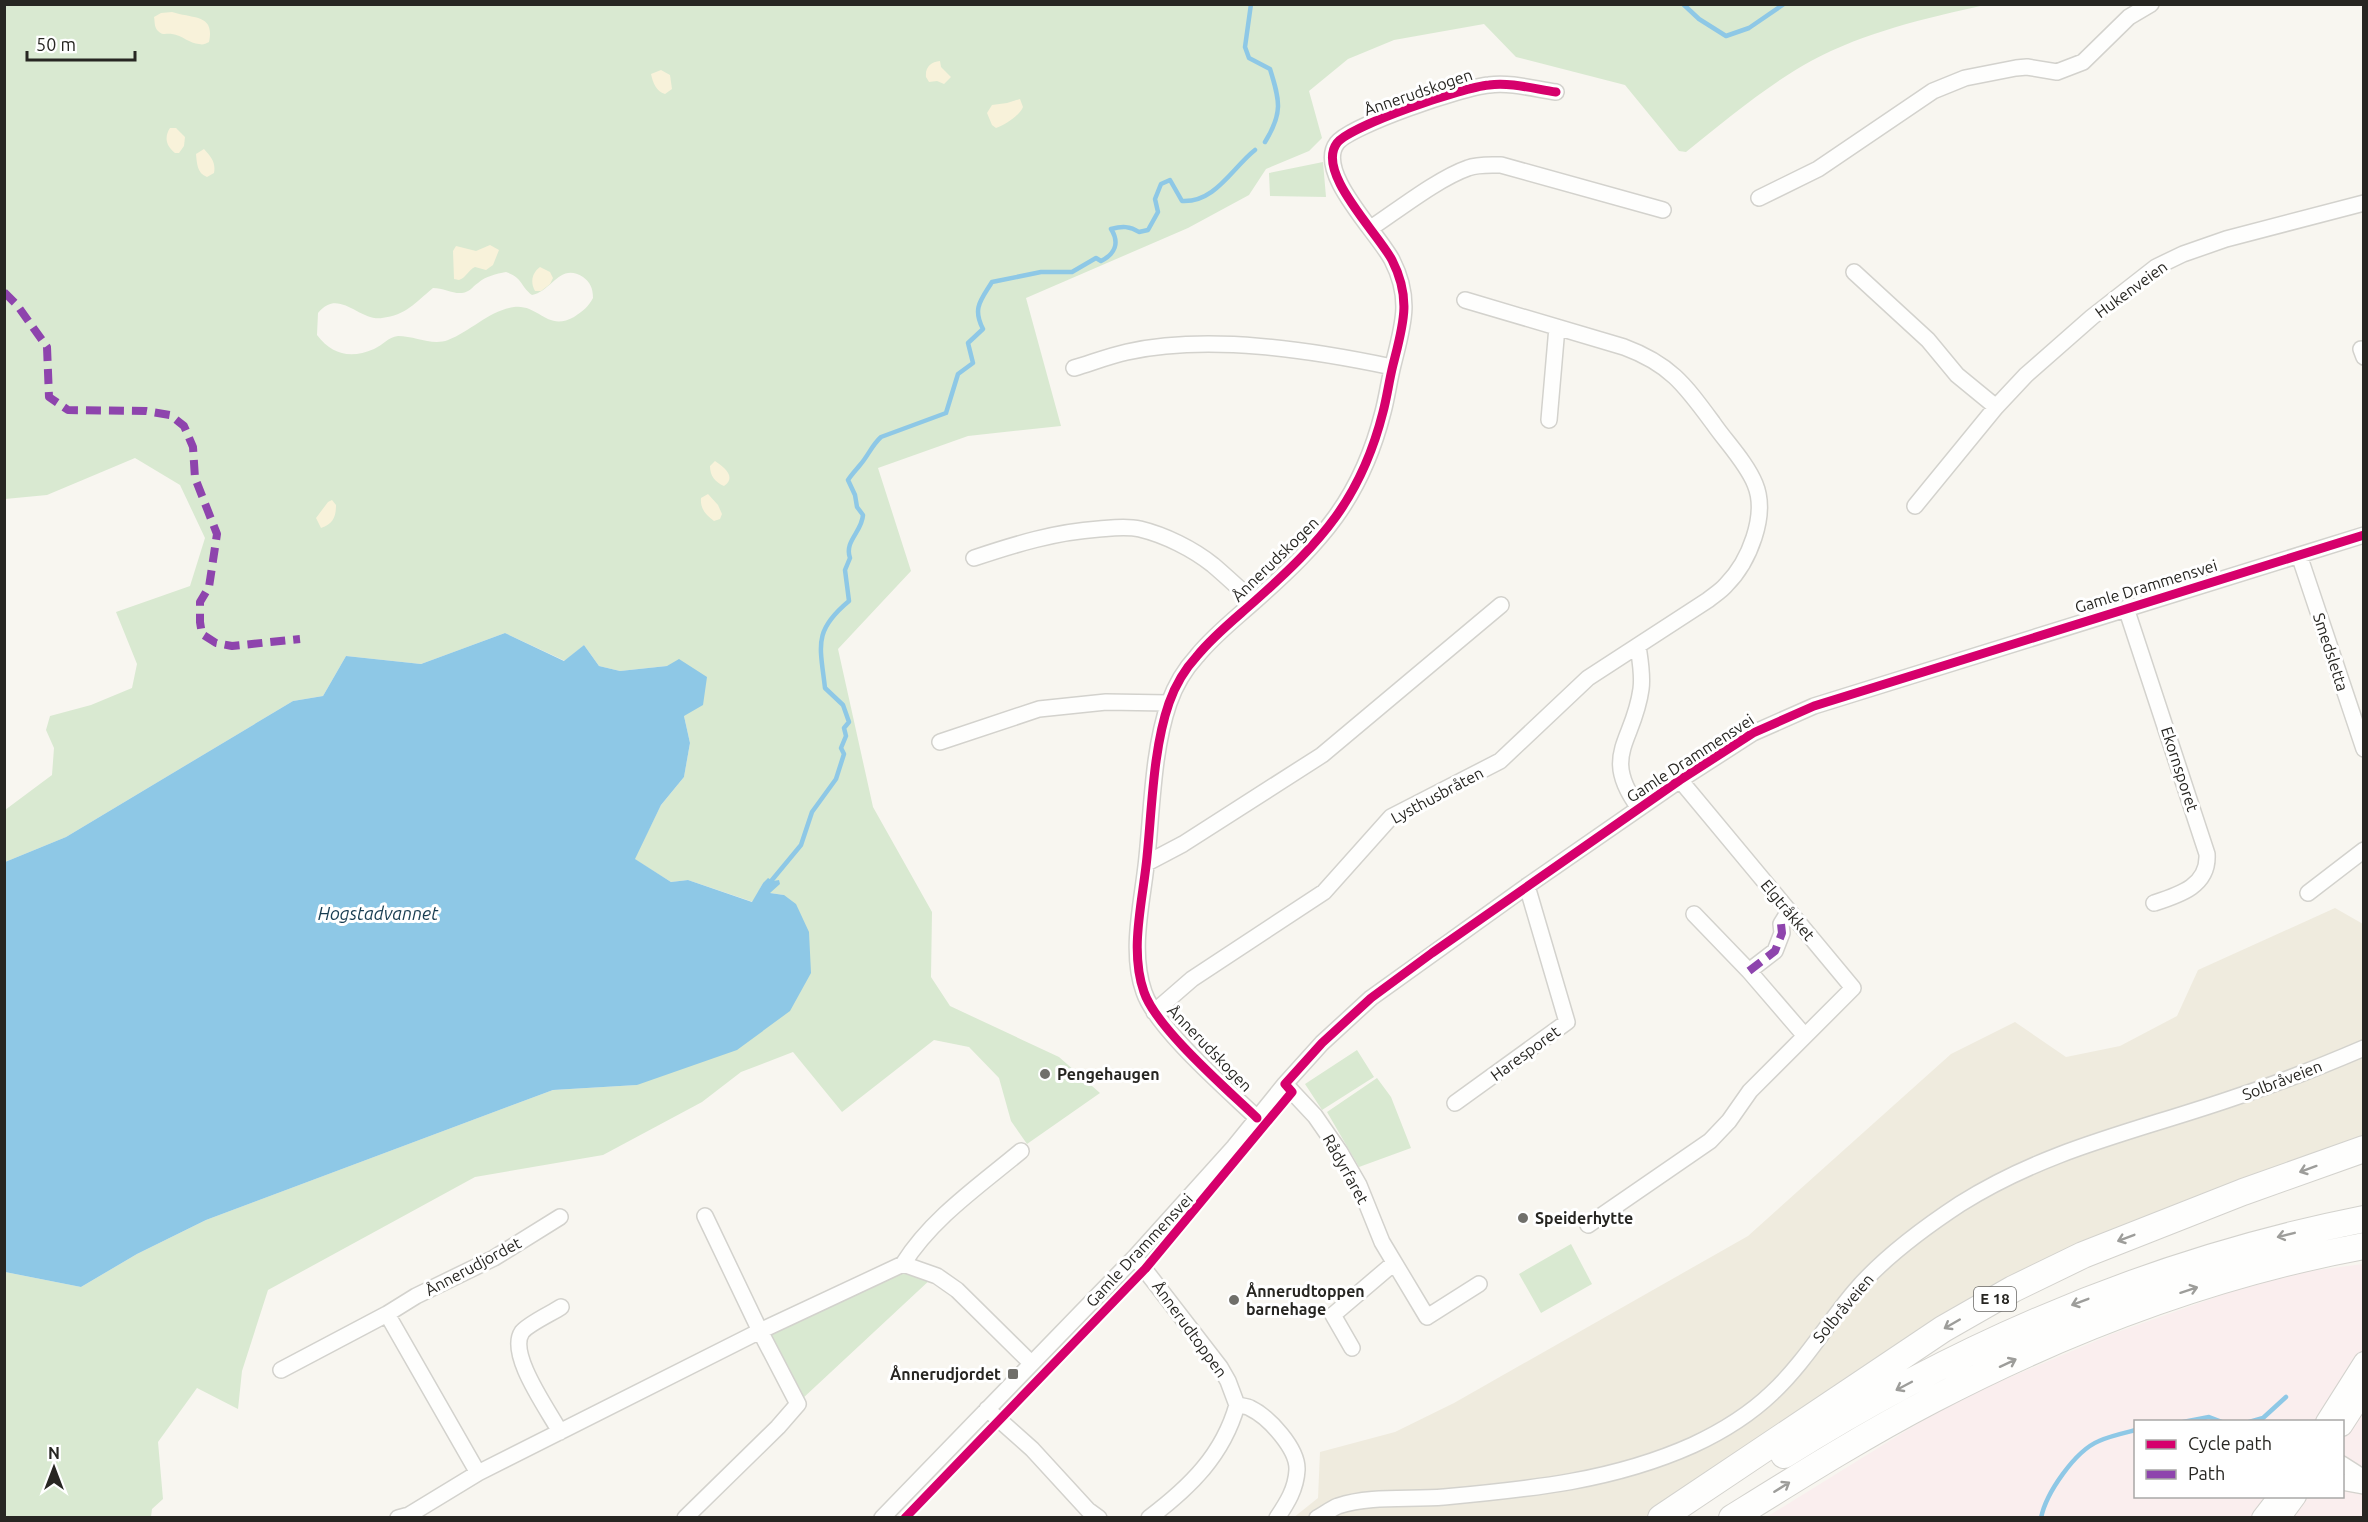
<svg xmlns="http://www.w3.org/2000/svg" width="2368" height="1522" viewBox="0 0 2368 1522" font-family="Ubuntu,sans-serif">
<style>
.commercial{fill:#faeeee;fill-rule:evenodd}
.built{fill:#efebde}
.green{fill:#d9e9d1;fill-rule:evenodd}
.sand{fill:#f8f2da}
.water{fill:#8ec8e6}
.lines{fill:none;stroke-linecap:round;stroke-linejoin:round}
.stream{stroke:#8ec8e6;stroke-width:4.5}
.minor-casing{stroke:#d3d2cd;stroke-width:18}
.secondary-casing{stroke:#d3d2cd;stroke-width:22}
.motorway-casing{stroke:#d3d2cd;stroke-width:28}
.minor{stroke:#fefefd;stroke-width:15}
.secondary{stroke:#fefefd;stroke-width:20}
.motorway{stroke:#fefefd;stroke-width:26}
.quiet{stroke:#8e44ad;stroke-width:8;stroke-dasharray:15 8;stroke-linecap:butt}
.cycleway-casing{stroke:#fff;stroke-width:13}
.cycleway{stroke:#d6006c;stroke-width:9}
.oneway{stroke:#9d9d9a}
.poi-dot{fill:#706f6a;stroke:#fff;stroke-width:2}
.labels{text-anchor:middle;stroke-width:6;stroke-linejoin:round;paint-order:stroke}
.shield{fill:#fff;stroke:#686764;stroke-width:1.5}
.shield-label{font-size:15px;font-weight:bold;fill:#272622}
.street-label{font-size:16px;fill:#272622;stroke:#fff}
.poi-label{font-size:16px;font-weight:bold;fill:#272622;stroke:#fff;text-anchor:start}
.water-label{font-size:18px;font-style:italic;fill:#183d51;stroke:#fff}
</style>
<rect width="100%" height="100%" fill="#f8f6f0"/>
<path class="commercial" d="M2363 1264V1517L1765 1518 1954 1401 2112 1334 2278 1275ZM2136 1422H2342V1496H2136Z"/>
<path class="built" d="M2335 908 2363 924V1139L2074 1248 1647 1517 1293 1518 1318 1498 1320 1452 1395 1432 1454 1403 1748 1236 1951 1054 2015 1022 2066 1057 2120 1046 2177 1016 2198 970Z"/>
<path class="green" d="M5 5H1985C1926 18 1865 32 1811 61 1766 86 1726 120 1686 152L1679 151 1625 85 1516 57 1484 24 1394 40 1348 59 1309 91 1322 138 1309 151 1266 169 1249 195 1188 228 1026 298 1061 426 968 436 878 468 911 571 838 649 873 807 932 912 931 977 950 1006 1059 1057 1100 1093 1027 1144 1011 1121 999 1078 969 1047 934 1040 842 1112 793 1052 741 1072 702 1102 603 1155 475 1177 268 1290 242 1371 238 1409 197 1388 158 1442 163 1499 152 1509 151 1517H5V1272L81 1287 137 1254 206 1220 553 1090 637 1085 784 895 770 893 763 883 753 902 688 880 671 882 634 859 661 805 684 777 690 743 684 716 667 666 620 671 599 666 584 645 565 661 505 633 421 664 346 656 323 696 293 701 66 837 5 862V810L52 775 54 748 46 730 50 716 91 705 132 688 137 664 116 612 190 586 205 538 180 485 135 458 47 495 5 499ZM506 272C523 278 520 286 532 295 552 291 560 262 583 277 590 282 593 288 593 298 588 307 583 311 574 317 547 332 539 304 514 307 490 310 471 331 448 340 432 346 415 336 398 336 388 337 383 345 374 349 351 359 332 355 317 335L318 313C339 287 358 321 382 318 406 315 415 303 433 288 443 288 453 294 462 293 470 292 472 287 478 283 486 276 496 274 506 272Z
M1323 162 1326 197 1270 196 1269 173Z
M1357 1050 1374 1077 1322 1110 1305 1084Z
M1377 1078 1391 1097 1411 1148 1359 1167 1327 1112Z
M1571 1244 1592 1284 1541 1313 1519 1274Z
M900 1260 932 1278 802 1399 764 1328Z"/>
<path class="sand" d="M172 12C194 19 215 14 209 42 205 44 203 45 199 44 190 44 182 35 172 34 166 33 163 36 158 31 154 27 155 22 154 17L161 13Z
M940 61 941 67 951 77 944 84 937 81 929 82 926 77C925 67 931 62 940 61Z
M661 70 670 75 672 89 665 94C656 91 653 83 651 74Z
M1020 99 1023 107C1020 115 1005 125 996 128L992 125 987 113 992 105 1007 103Z
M170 128H176L185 137 184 146 179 153H175C166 146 164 137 170 128Z
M204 149C211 157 216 162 214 173L207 177C197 173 197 164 196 154Z
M490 245 499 250 493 265 486 270 475 267C468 270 467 277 459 280L454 279 453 251 456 246 476 251Z
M540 267 550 272 553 278 550 284 541 291H535C530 282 532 273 540 267Z
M715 461C724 467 737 477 724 486 715 482 710 476 710 466Z
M708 494 718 505 722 514 720 519 714 521C706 515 700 509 701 498Z
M332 500 336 505C336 517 333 524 321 528L316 518 328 502Z"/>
<path class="water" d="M505 633 564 661 584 645 599 666 620 671 667 666 679 659 707 677 703 705 684 716 690 743 684 777 661 805 635 859 671 882 688 880 752 902 763 883 768 878 773 881 779 880 780 884 770 893 784 895 796 904 809 932 811 973 790 1011 737 1050 637 1085 553 1090 206 1220 137 1254 81 1287 5 1272V862L66 837 293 701 323 696 346 656 421 664Z"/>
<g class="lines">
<path class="stream" d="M1251 4 1245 47 1249 58 1270 69C1280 101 1283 113 1265 142
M1683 4 1699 19 1726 36 1749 28 1784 4
M772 880 801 845 812 812 836 779 844 754 841 748 846 736 844 728 849 722 843 705 825 688C820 645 813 631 849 601L845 570 850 558C844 541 862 532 863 515L857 507 855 495 848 480C852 474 856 470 860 465 868 456 872 445 881 437L946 413 958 374 973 363 968 343 983 329C972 308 981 300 992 282L1041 272H1072L1096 258 1101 261C1115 254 1120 243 1111 229 1122 226 1130 226 1139 232L1148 230 1158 212 1155 199 1161 184 1170 180 1182 201C1215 203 1232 168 1255 150
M2183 1422 2209 1417 2222 1422
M2249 1422 2263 1418 2286 1397
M2041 1518C2046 1493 2075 1451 2099 1441 2110 1436 2124 1433 2136 1430"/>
<defs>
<path id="minor" d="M1759 198 1818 169 1933 91 1965 78 2016 68 2027 67 2057 72 2083 62 2129 17 2151 4
M1371 228C1398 210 1439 178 1468 168 1478 164 1490 165 1501 165L1663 210
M1854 272 1928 340 1957 375 1996 407
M2361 349 2364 357
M1074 368C1091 363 1109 356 1127 352 1209 334 1311 350 1392 367
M1549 420 1557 327
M1915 506 1996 407 2026 375 2092 317 2156 267 2183 254 2226 239 2364 203
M2299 555 2364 749
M974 558C1016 544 1055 532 1099 529 1112 528 1126 526 1140 529 1165 535 1193 549 1213 565 1227 577 1241 590 1254 602
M2126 608 2207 854C2209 886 2179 895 2154 903
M1638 646C1640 660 1643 675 1641 689 1634 742 1600 755 1639 808
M940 742 1039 709 1106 702 1169 703
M1147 863 1183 844 1322 755 1501 605
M2308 893 2364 850
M1694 914 1749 971 1805 1036
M1749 971 1775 951 1782 933 1781 924 1789 911
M1154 1012 1192 979 1324 892 1391 817 1500 761 1588 678 1708 600C1714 595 1721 591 1726 585 1749 562 1768 515 1755 484 1746 462 1726 442 1713 423 1685 385 1670 364 1624 347L1465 300
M1285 1084 1315 1116 1340 1152 1359 1185 1382 1242 1427 1317 1479 1284
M1455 1103 1567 1022 1527 886
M1257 1118C1228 1090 1156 1028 1144 992 1129 950 1143 900 1147 857 1152 808 1153 749 1169 703 1175 686 1185 669 1197 656 1214 635 1236 618 1256 600 1321 542 1361 499 1383 412 1387 397 1389 381 1393 365 1403 325 1412 299 1392 260 1378 233 1315 172 1337 143 1351 125 1464 87 1489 85 1510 82 1535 89 1556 92
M1588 1225 1710 1141 1729 1121 1750 1091 1853 988 1680 780
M1135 1257 1220 1367 1228 1381 1237 1405C1241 1406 1247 1406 1250 1408 1269 1417 1298 1449 1297 1470 1296 1489 1287 1503 1277 1518
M903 1264 937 1276 957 1290 1031 1363
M387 1314 478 1473
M1352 1348 1333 1315 1394 1263
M281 1370 387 1314 416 1296 494 1258 560 1217
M987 1409 1032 1449 1088 1510 1099 1518
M560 1432C549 1411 507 1354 522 1332 528 1324 552 1313 561 1307
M2342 1464 2364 1478
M2342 1482 2364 1486
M398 1518 409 1515 478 1473 760 1331 903 1264C932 1218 979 1186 1021 1151
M685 1518 778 1427 798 1404 760 1331 705 1216
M882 1518 1135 1257 1234 1147 1285 1084 1322 1043 1371 998 1527 886 1680 780 1753 733 1814 706 2364 535
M1149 1518C1190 1487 1223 1455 1237 1405
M1317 1518C1324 1514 1331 1509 1338 1506 1371 1495 1410 1500 1444 1497 1531 1489 1613 1481 1693 1445 1721 1432 1750 1414 1772 1393 1804 1363 1827 1324 1855 1291 1884 1257 1922 1229 1960 1204 2049 1148 2138 1131 2236 1097 2279 1083 2322 1066 2364 1048"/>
<path id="secondary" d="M2326 1422 2364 1362
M2342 1426 2364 1392
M2262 1518 2279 1496
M2280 1518 2296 1496"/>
<path id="motorway" d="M1784 1455C1962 1343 2157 1260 2364 1219
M1661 1518 1943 1329 2013 1289 2083 1255 2243 1192 2364 1149
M1732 1518C1798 1477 1863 1436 1932 1400 2068 1329 2213 1274 2364 1246"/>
</defs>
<use href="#minor" class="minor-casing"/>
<use href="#secondary" class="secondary-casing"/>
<use href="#motorway" class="motorway-casing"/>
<use href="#minor" class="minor"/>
<use href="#secondary" class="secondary"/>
<use href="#motorway" class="motorway"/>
<path class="quiet" d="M4 292 17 305 47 347 49 397 68 410 146 411 170 415 184 426 193 447 195 478 217 534 209 587 200 602V622L202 634 216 643 232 646 300 639
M1749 971 1775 951 1782 933 1781 924 1789 911"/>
<defs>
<path id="cycleway" d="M1257 1118C1228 1090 1156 1028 1144 992 1129 950 1143 900 1147 857 1152 808 1153 749 1169 703 1175 686 1185 669 1197 656 1214 635 1236 618 1256 600 1321 542 1361 499 1383 412 1387 397 1389 381 1393 365 1403 325 1412 299 1392 260 1378 233 1315 172 1337 143 1351 125 1464 87 1489 85 1510 82 1535 89 1556 92
M905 1518 1145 1269 1292 1092 1285 1084 1322 1043 1371 998 1432 953 1680 780 1753 733 1814 706 2364 535"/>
</defs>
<use href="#cycleway" class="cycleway-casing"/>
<use href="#cycleway" class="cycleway"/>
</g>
<defs><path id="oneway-shaft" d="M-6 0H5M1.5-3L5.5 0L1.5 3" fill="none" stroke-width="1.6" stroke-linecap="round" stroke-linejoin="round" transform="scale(1.5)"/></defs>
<g class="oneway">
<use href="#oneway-shaft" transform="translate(2308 1169) rotate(160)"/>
<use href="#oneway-shaft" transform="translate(2286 1235) rotate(166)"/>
<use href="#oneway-shaft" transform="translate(2126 1238) rotate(159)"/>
<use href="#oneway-shaft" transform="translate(2189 1290) rotate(-18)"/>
<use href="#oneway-shaft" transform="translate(2080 1302) rotate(159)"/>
<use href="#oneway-shaft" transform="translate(1952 1324) rotate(150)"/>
<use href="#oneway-shaft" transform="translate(2008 1363) rotate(-25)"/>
<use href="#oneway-shaft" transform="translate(1904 1386) rotate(152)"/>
<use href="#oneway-shaft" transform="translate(1782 1487) rotate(-32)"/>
</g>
<g class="poi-dot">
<circle cx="1045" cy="1074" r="6"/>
<circle cx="1523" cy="1218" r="6"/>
<circle cx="1234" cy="1300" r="6"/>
<rect x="1007" y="1368" width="12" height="12" rx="3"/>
</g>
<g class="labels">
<rect class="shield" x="1974" y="1287" width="42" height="24" rx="4.5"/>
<g class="shield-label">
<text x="1995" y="1304">E 18</text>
</g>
<g class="street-label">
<text transform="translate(1418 92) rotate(-19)" y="6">Ånnerudskogen</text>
<text transform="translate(2131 289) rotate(-36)" y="6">Hukenveien</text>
<text transform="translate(1275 559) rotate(-44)" y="6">Ånnerudskogen</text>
<text transform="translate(2146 586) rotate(-17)" y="6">Gamle Drammensvei</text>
<text transform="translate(2331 652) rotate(72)" y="6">Smedsletta</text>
<text transform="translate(1690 758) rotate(-33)" y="6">Gamle Drammensvei</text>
<text transform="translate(2180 769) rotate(72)" y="6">Ekornsporet</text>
<text transform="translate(1437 795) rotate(-28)" y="6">Lysthusbråten</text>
<text transform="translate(1788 910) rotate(50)" y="6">Elgtråkket</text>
<text transform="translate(1210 1048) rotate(46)" y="6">Ånnerudskogen</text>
<text transform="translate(1525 1053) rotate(-36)" y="6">Haresporet</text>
<text transform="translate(2282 1080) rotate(-21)" y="6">Solbråveien</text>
<text transform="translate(1346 1169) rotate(61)" y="6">Rådyrfaret</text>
<text transform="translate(1139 1250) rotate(-47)" y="6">Gamle Drammensvei</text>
<text transform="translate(473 1266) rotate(-28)" y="6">Ånnerudjordet</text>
<text transform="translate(1843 1308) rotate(-50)" y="6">Solbråveien</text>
<text transform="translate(1190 1329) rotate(54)" y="6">Ånnerudtoppen</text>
</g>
<g class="poi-label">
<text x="1057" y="1080">Pengehaugen</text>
<text x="1535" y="1224">Speiderhytte</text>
<text x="1246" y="1297">Ånnerudtoppen<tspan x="1246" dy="18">barnehage</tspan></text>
<text x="1001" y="1380" text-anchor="end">Ånnerudjordet</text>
</g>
<g class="water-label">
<text x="378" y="920">Hogstadvannet</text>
</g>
</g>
<rect width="2368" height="1522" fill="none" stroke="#272622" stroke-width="12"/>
<rect x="2134" y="1420" width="210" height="78" fill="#ffffff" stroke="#a9a8a7" stroke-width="1.5"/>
<rect x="2146" y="1440" width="30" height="9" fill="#d6006c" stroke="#a9a8a7" stroke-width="1.5"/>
<text x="2188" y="1450" font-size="18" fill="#272622">Cycle path</text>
<rect x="2146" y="1470" width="30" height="9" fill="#8e44ad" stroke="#a9a8a7" stroke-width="1.5"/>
<text x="2188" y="1480" font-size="18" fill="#272622">Path</text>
<g transform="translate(54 1468)" stroke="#ffffff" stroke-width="4.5" paint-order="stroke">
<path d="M0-4.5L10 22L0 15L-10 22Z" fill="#272622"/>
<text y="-9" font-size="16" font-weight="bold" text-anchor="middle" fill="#272622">N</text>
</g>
<path d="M27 51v9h108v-9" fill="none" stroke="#272622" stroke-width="3"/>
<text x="36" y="51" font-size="18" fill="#272622" stroke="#ffffff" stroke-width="4.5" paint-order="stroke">50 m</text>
</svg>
